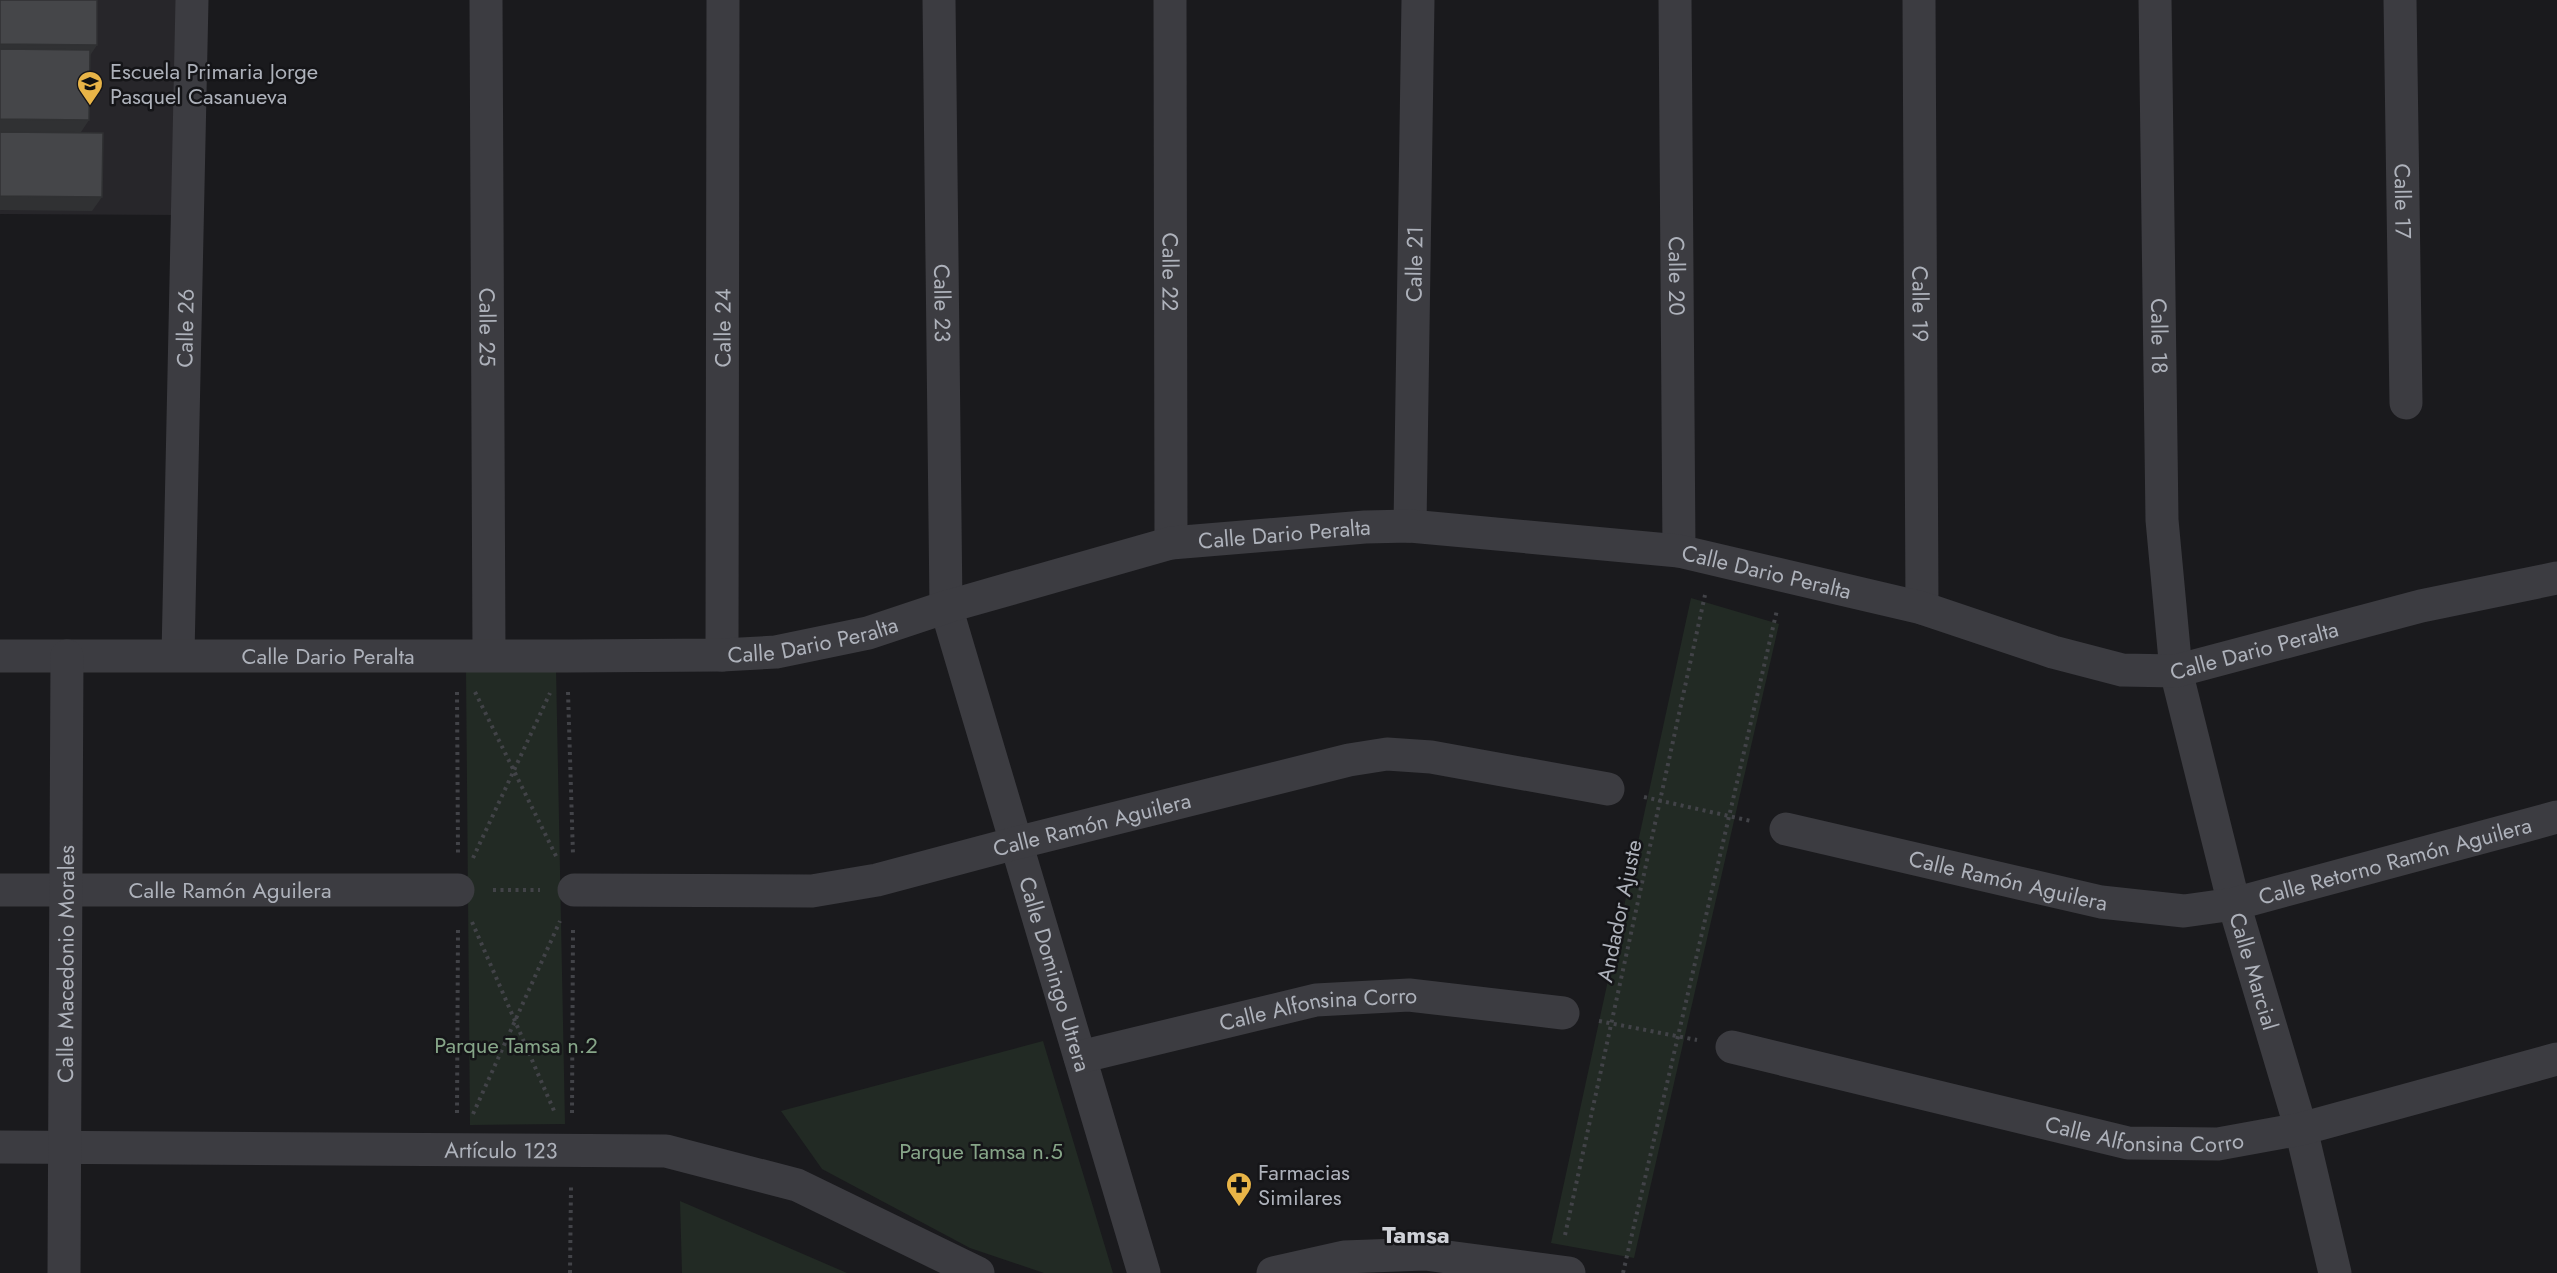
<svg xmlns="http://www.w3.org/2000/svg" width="2557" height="1273" viewBox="0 0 2557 1273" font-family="Jost,sans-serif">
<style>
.built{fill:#27262a}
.green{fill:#222a24}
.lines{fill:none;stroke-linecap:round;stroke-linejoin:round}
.path{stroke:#424348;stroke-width:4;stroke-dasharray:3 4.5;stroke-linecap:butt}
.minor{stroke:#3c3c41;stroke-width:33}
.shaded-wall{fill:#303133}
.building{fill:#454649;stroke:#303133;stroke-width:1.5}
.labels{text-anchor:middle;stroke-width:5;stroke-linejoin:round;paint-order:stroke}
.poi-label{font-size:22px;fill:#aeb2bb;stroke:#151518;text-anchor:start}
.street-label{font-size:22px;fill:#aeb2bb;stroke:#151518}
.park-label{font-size:22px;fill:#86a588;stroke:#151518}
.neighbourhood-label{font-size:24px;font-weight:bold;fill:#cfd1d7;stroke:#151518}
</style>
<rect width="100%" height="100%" fill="#1a1a1d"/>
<path class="built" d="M0 0H181L178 215 0 214Z"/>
<path class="green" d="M1691 598 1779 624 1634 1258 1551 1243Z
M556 668 565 1124 470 1125 466 670Z
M1043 1041 1113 1273H1044L970 1248 822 1169 781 1111Z
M680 1201 847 1273H682Z"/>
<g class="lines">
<path class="path" d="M457 692 458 855
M475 692 557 858
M568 692 573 855
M1644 797 1751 821
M473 858 550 693
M493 890H540
M472 922 555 1113
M1599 1021 1697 1040
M457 1113 458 926
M572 1113 573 926
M473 1114 560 921
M1565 1235 1705 595
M570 1273 571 1187
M1623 1273 1777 610"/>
<g class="minor">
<path id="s1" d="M486 0 489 655"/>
<path id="s2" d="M939 0 946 607 1144 1273"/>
<path id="s3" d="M1170 0 1171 543"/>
<path id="s4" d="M1675 0 1679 551"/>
<path id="s5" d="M1919 0 1922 608"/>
<path id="s6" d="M2155 0 2162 520 2176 671 2234 904 2301 1129 2335 1273"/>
<path id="s7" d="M2400 0 2406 403"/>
<path id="s8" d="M1410 526 1418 0"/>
<path id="s9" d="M178 655 192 0"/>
<path id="s10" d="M722 655 723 0"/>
<path id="s11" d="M0 656H567L722 655 776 652 868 633 946 607 1171 543 1365 527 1410 526 1679 551 1922 608 2053 652 2122 670 2176 671 2421 606 2557 578"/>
<path id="s12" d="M1786 829 2101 902 2184 911 2234 904 2557 817"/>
<path id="s13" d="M0 890H458"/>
<path id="s14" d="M574 890 812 891 877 880 1016 843 1349 760 1387 754 1431 757 1608 789"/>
<path id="s15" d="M1732 1047 2128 1143 2218 1144 2301 1129 2557 1059"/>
<path id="s16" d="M1080 1057 1316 1000 1409 995 1563 1013"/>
<path id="s17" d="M0 1147 666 1151 797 1185 978 1273"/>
<path id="s18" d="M64 1273 67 656"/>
<path d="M1273 1273 1344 1257 1425 1254 1569 1273"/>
</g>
</g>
<path class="shaded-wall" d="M0 44 97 45 87 60 0 59Z
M0 119 89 120 79 135 0 134Z
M0 196 102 197 92 211 0 210Z"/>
<path class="building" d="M0 0H97V45L0 44Z
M0 49 90 50 89 120 0 119Z
M0 132 103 133 102 197 0 196Z"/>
<defs>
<symbol id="school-pin" viewBox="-11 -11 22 30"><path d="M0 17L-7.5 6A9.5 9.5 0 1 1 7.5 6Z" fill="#e8b447" stroke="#151518"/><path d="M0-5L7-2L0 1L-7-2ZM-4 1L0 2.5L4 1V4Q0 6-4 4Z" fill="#111"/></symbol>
<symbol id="pharmacy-pin" viewBox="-11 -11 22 30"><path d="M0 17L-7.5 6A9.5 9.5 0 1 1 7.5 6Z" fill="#e8b447" stroke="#151518"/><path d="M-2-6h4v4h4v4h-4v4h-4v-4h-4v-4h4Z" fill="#111"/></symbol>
</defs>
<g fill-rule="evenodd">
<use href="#school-pin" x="75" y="69" width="30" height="40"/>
<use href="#pharmacy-pin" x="1224" y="1170" width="30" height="40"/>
</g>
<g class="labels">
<g class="poi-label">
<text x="110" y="79">Escuela Primaria Jorge<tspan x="110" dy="25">Pasquel Casanueva</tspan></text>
<text x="1258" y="1180">Farmacias<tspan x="1258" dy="25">Similares</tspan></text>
</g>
<g class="street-label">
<text dy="8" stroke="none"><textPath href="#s7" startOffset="201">Calle 17</textPath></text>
<text dy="8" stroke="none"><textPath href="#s8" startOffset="262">Calle 21</textPath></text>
<text dy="8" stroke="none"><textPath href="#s3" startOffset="272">Calle 22</textPath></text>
<text dy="8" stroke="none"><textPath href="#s4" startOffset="276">Calle 20</textPath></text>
<text dy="8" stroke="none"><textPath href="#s2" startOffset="303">Calle 23</textPath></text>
<text dy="8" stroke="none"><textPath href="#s5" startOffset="304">Calle 19</textPath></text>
<text dy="8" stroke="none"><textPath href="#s9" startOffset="327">Calle 26</textPath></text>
<text dy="8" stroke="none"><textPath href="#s1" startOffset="327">Calle 25</textPath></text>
<text dy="8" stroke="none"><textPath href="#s10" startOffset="327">Calle 24</textPath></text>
<text dy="8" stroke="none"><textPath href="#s6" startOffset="336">Calle 18</textPath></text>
<text dy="8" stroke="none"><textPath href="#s11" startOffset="1300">Calle Dario Peralta</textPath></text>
<text dy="8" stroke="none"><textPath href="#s11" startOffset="1786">Calle Dario Peralta</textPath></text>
<text dy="8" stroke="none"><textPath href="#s11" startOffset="814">Calle Dario Peralta</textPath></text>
<text dy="8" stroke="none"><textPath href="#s11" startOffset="2290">Calle Dario Peralta</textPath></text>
<text dy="8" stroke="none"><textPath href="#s11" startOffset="328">Calle Dario Peralta</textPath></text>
<text dy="8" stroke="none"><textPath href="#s14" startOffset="526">Calle Ramón Aguilera</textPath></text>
<text dy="8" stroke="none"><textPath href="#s12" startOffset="624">Calle Retorno Ramón Aguilera</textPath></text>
<text dy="8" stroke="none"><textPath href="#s12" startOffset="228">Calle Ramón Aguilera</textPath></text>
<text dy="8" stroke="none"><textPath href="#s13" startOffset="230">Calle Ramón Aguilera</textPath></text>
<text transform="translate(1619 911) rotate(-78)" y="8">Andador Ajuste</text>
<text dy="8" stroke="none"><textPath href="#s18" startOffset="309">Calle Macedonio Morales</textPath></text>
<text dy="8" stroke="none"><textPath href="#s6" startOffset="982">Calle Marcial</textPath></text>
<text dy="8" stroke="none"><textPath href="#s2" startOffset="990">Calle Domingo Utrera</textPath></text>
<text dy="8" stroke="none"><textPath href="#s16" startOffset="244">Calle Alfonsina Corro</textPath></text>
<text dy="8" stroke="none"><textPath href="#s15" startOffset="423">Calle Alfonsina Corro</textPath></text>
<text dy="8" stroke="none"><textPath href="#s17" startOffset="501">Artículo 123</textPath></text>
</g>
<g class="park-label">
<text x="516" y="1053">Parque Tamsa n.2</text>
<text x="981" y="1159">Parque Tamsa n.5</text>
</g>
<g class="neighbourhood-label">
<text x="1416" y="1243">Tamsa</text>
</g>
</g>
</svg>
